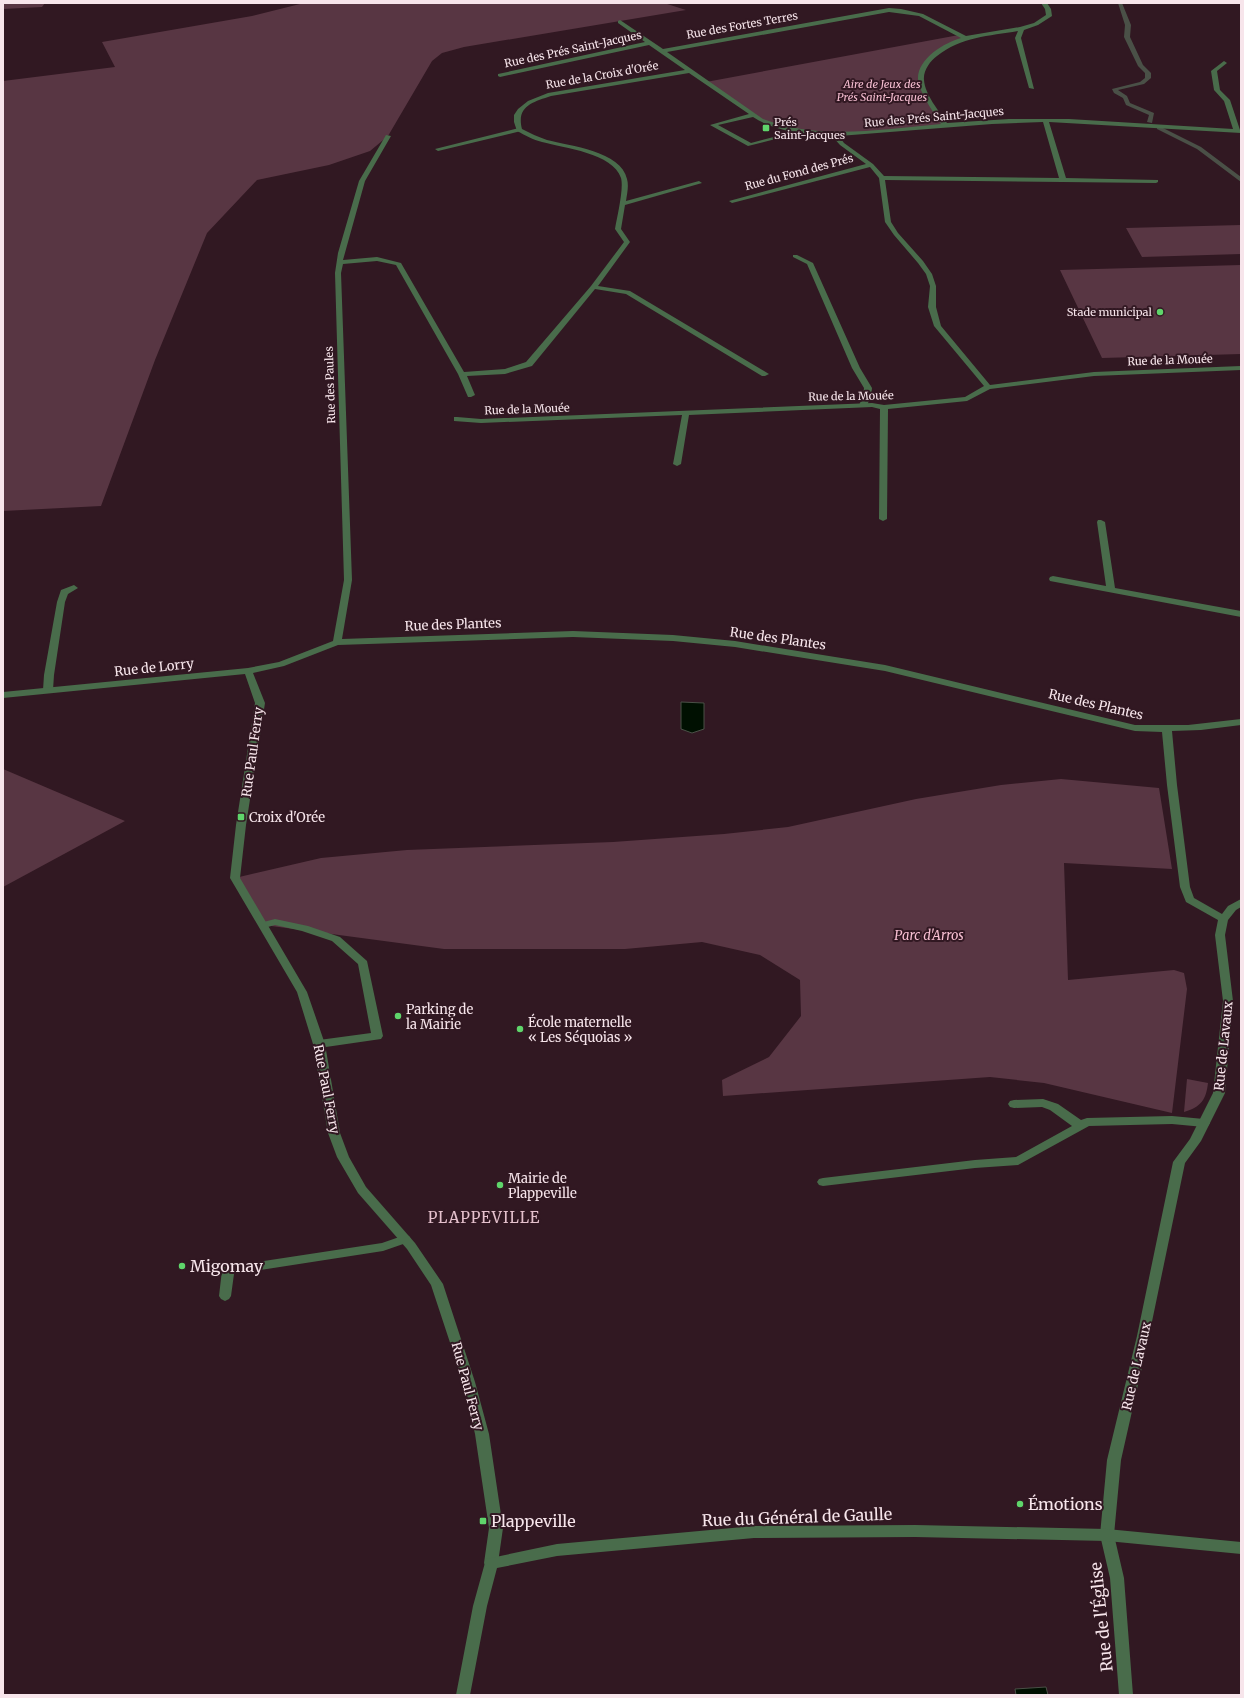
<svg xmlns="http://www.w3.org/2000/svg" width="1244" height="1698" viewBox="0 0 1244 1698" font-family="Merriweather,serif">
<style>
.green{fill:#583643}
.water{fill:#001001;stroke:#4a5047}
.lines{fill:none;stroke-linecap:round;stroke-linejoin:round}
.stream{fill:#4a5047;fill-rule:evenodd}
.service{fill:#496c4b;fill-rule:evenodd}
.minor{fill:#496c4b;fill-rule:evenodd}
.tertiary{fill:#496c4b;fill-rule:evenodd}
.poi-dot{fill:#5fd56b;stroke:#311822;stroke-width:1.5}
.labels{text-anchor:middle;stroke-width:4;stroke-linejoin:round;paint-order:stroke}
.far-street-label{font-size:11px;fill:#f7e5eb;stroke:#311822}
.far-park-label{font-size:11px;font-style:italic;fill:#f7bfd2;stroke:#311822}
.far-poi-label{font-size:11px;fill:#f7e5eb;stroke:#311822;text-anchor:start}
.street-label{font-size:13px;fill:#f7e5eb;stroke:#311822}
.poi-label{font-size:13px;fill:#f7e5eb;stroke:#311822;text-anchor:start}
.park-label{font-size:13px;font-style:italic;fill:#f7bfd2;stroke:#311822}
.quarter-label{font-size:15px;letter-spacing:1px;fill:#e5c1cd;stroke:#311822}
.near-poi-label{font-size:16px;fill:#f7e5eb;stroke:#311822;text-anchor:start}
.near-street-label{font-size:16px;fill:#f7e5eb;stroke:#311822}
</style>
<rect width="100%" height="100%" fill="#311822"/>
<path class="green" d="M3 3H45L42 7 3 9Z
M304 3H664L686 10 464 47 442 53 432 61 388 136 370 151 329 165 257 180 207 233 155 360 101 506 3 511V81L115 67 102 42 252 16Z
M959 35 964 37 929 59 921 80 926 92 945 126 835 135 771 125 706 82Z
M1241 225V254L1142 257 1126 228Z
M1241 265V354L1102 358 1060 270Z
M3 769 125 821 3 887Z
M1061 779 1159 788 1172 869 1064 863 1068 980 1174 970 1184 973 1187 989 1172 1113 1044 1083 990 1077 723 1096 722 1080 769 1057 801 1016 800 980 760 955 702 942 625 949H444L264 925 235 878 321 858 407 850 613 842 724 834 788 827 916 799 1001 785Z
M1187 1079 1208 1083C1206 1100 1201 1107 1184 1112Z"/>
<path class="water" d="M681 702 704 703V729L692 733 681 729Z
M1046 1687 1048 1695H1016L1015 1689Z"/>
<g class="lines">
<path class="stream" d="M1118 3H1122L1131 25 1130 37 1143 65 1151 73V78L1144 84 1118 90 1127 96 1130 103 1154 113 1152 123 1147 122 1149 115 1126 105 1123 98 1114 93 1112 89 1140 82 1145 78V73L1138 66 1124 37 1125 25Z
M1157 127H1161L1201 147 1241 177V182L1197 149 1157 129Z"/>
<path class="service" d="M519 128 522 130 521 131 438 151 435 149Z
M793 255H797L813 263 860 368 872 388 871 397 866 407H863L859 405 863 397 864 388 852 368 807 264 793 257Z
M1098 520H1101L1105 522 1115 588 1241 611V617L1050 581 1049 579 1050 577 1053 576 1106 586 1097 522Z
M74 585 78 588 68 594 65 602 54 675 53 690 51 692H45L43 690 44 675 57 602 61 590Z
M275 919 308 926 340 937 367 961 383 1036 381 1039 319 1048 315 1047 313 1044 315 1041 319 1040 371 1033 358 964 332 941 302 931 275 925 264 928 259 925 260 923Z
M1043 1099 1058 1104 1081 1120 1087 1118 1172 1116 1204 1119 1208 1120 1210 1123 1208 1126 1204 1127 1172 1124 1089 1126 1018 1165 975 1168 823 1186 819 1185 817 1182 819 1179 823 1178 975 1160 1016 1157 1072 1126 1050 1110 1042 1107 1014 1108 1010 1107 1008 1104 1010 1101 1014 1100Z
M405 1235 409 1236 411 1239 409 1242 383 1251 234 1274 231 1296 229 1299 225 1301 221 1299 219 1296 222 1270 224 1267 382 1243Z"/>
<path class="minor" d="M1041 3H1047L1051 9 1052 16 1038 25 1024 30 1021 38 1034 89 1029 88 1015 38 1018 31C989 36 961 37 937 56 930 61 923 71 924 80 925 95 939 111 947 123L1009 119H1069L1233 129 1224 101 1214 90 1211 71 1224 61 1227 63 1217 71 1220 90 1230 100 1241 133 1049 122 1066 178 1158 180V182L1156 183 885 180 891 222 898 233 923 261 932 274 936 286V307L941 326 990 385 1094 372 1241 366V370L1094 376 990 389 967 401 888 409 887 519 883 521 879 519 880 409 872 407 689 415 681 464 677 466 673 464 682 415 481 423 454 421V417H457L481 419 872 403 884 405 965 397 984 386 934 326 928 307 930 286 926 274 918 263 894 235 885 222 879 178 870 167 732 203 729 201 866 164 840 145 832 136 799 133 748 146 710 125 749 114 689 73 551 96C533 102 516 106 522 129 530 133 538 137 547 140 570 146 621 151 627 179 629 186 627 194 626 201L699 181 702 183 625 205 621 229 630 242 598 286 630 291 769 374 765 376H762L626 294 595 289 532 366 505 374 467 376 475 395 471 397H468L458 374 396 265 377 261 343 264 341 273 352 580 342 639 573 631 673 635 735 641 885 665 1135 725H1188L1241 719V725L1201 730 1172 731 1177 785 1190 887 1194 898 1222 914 1228 906 1241 899V907L1236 910 1228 920 1225 935 1233 1001 1225 1093 1201 1141 1185 1163 1149 1336 1121 1460 1114 1535 1124 1578 1133 1695H1119L1110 1578 1100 1535 1107 1460 1137 1336 1173 1162 1190 1139 1213 1093 1223 1001 1215 935 1218 920 1186 902 1180 887 1167 785 1162 732 1135 731 885 671 735 647 673 641 573 637 338 645 284 666 253 673 265 703 246 825 240 878 307 992 325 1044 340 1133 349 1157 366 1187 415 1243 443 1284 475 1382 489 1434 503 1528 498 1563 496 1567 491 1569 486 1567 484 1563 489 1528 475 1434 463 1382 431 1285 407 1249 358 1193 337 1157 328 1133 313 1044 297 992 230 878 236 825 255 703 245 674 3 698V692L248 668 279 662 333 641 344 580 335 273 338 253 359 181 386 135 391 136 365 181 343 260 377 257 401 263 464 372 505 369 526 362 591 286 624 242 615 229C617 217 624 189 621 178 613 153 564 148 542 142 533 140 525 135 517 131L514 122V115L518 109 528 101 548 93 685 70 649 45 500 77 498 76V74L645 42 618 23V21L620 20 663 49 889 8 901 9 923 14 966 36 1020 27 1034 23 1046 15 1045 9ZM889 12 919 16 961 38C943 43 912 62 919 85 924 99 933 112 941 124 881 129 821 141 763 119L667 52ZM753 117C765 125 779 129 793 132L751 143 718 125ZM1043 122 1059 178 884 176 873 164 844 143 839 136 992 124Z"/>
<path class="tertiary" d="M915 1525 1107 1529 1241 1542V1554L1107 1541 915 1537 754 1538 557 1556 497 1568 487 1606 470 1695H456L473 1606 486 1559 557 1544 754 1526Z"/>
</g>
<g class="poi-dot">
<rect x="762" y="124" width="8" height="8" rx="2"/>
<circle cx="1160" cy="312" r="4"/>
<rect x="237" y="813" width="8" height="8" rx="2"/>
<circle cx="398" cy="1016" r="4"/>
<circle cx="520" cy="1029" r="4"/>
<circle cx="500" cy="1185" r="4"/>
<circle cx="182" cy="1266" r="4"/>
<circle cx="1020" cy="1504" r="4"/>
<rect x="479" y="1517" width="8" height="8" rx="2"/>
</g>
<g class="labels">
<g class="far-street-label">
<text transform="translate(742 25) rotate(-10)" y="4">Rue des Fortes Terres</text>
<text transform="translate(573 49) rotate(-12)" y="4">Rue des Prés Saint-Jacques</text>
<text transform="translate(602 75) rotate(-10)" y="4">Rue de la Croix d'Orée</text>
<text transform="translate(934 117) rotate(-5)" y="4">Rue des Prés Saint-Jacques</text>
<text transform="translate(799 172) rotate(-15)" y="4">Rue du Fond des Prés</text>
<text transform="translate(1170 360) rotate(-2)" y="4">Rue de la Mouée</text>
<text transform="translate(330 385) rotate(-92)" y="4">Rue des Paules</text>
<text transform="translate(851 396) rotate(-1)" y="4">Rue de la Mouée</text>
<text transform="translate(527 409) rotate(-2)" y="4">Rue de la Mouée</text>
</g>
<g class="far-park-label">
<text x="882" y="88">Aire de Jeux des<tspan x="882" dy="13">Prés Saint-Jacques</tspan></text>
</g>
<g class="far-poi-label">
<text x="774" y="126">Prés<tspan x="774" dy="13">Saint-Jacques</tspan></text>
<text x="1152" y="316" text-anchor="end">Stade municipal</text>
</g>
<g class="street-label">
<text transform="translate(453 624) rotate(-2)" y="5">Rue des Plantes</text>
<text transform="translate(778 638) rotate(8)" y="5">Rue des Plantes</text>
<text transform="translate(154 667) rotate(-6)" y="5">Rue de Lorry</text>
<text transform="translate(1096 704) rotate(13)" y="5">Rue des Plantes</text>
<text transform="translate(252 752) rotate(-82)" y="5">Rue Paul Ferry</text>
<text transform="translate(1223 1046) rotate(-84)" y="5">Rue de Lavaux</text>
<text transform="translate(327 1089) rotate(79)" y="5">Rue Paul Ferry</text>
<text transform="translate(1136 1366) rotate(-77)" y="5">Rue de Lavaux</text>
<text transform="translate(468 1386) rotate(75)" y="5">Rue Paul Ferry</text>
</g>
<g class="poi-label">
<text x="249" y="822">Croix d'Orée</text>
<text x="406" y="1014">Parking de<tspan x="406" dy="15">la Mairie</tspan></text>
<text x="528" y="1027">École maternelle<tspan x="528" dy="15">« Les Séquoias »</tspan></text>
<text x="508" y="1183">Mairie de<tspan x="508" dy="15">Plappeville</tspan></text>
</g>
<g class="park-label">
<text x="929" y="940">Parc d'Arros</text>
</g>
<g class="quarter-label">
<text x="484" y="1223">PLAPPEVILLE</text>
</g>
<g class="near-poi-label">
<text x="190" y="1272">Migomay</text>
<text x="1028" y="1510">Émotions</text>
<text x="491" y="1527">Plappeville</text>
</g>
<g class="near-street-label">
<text transform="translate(797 1517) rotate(-2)" y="6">Rue du Général de Gaulle</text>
<text transform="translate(1101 1617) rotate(-96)" y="6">Rue de l'Église</text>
</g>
</g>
<rect width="1244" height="1698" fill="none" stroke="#f7e5eb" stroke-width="8"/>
</svg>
